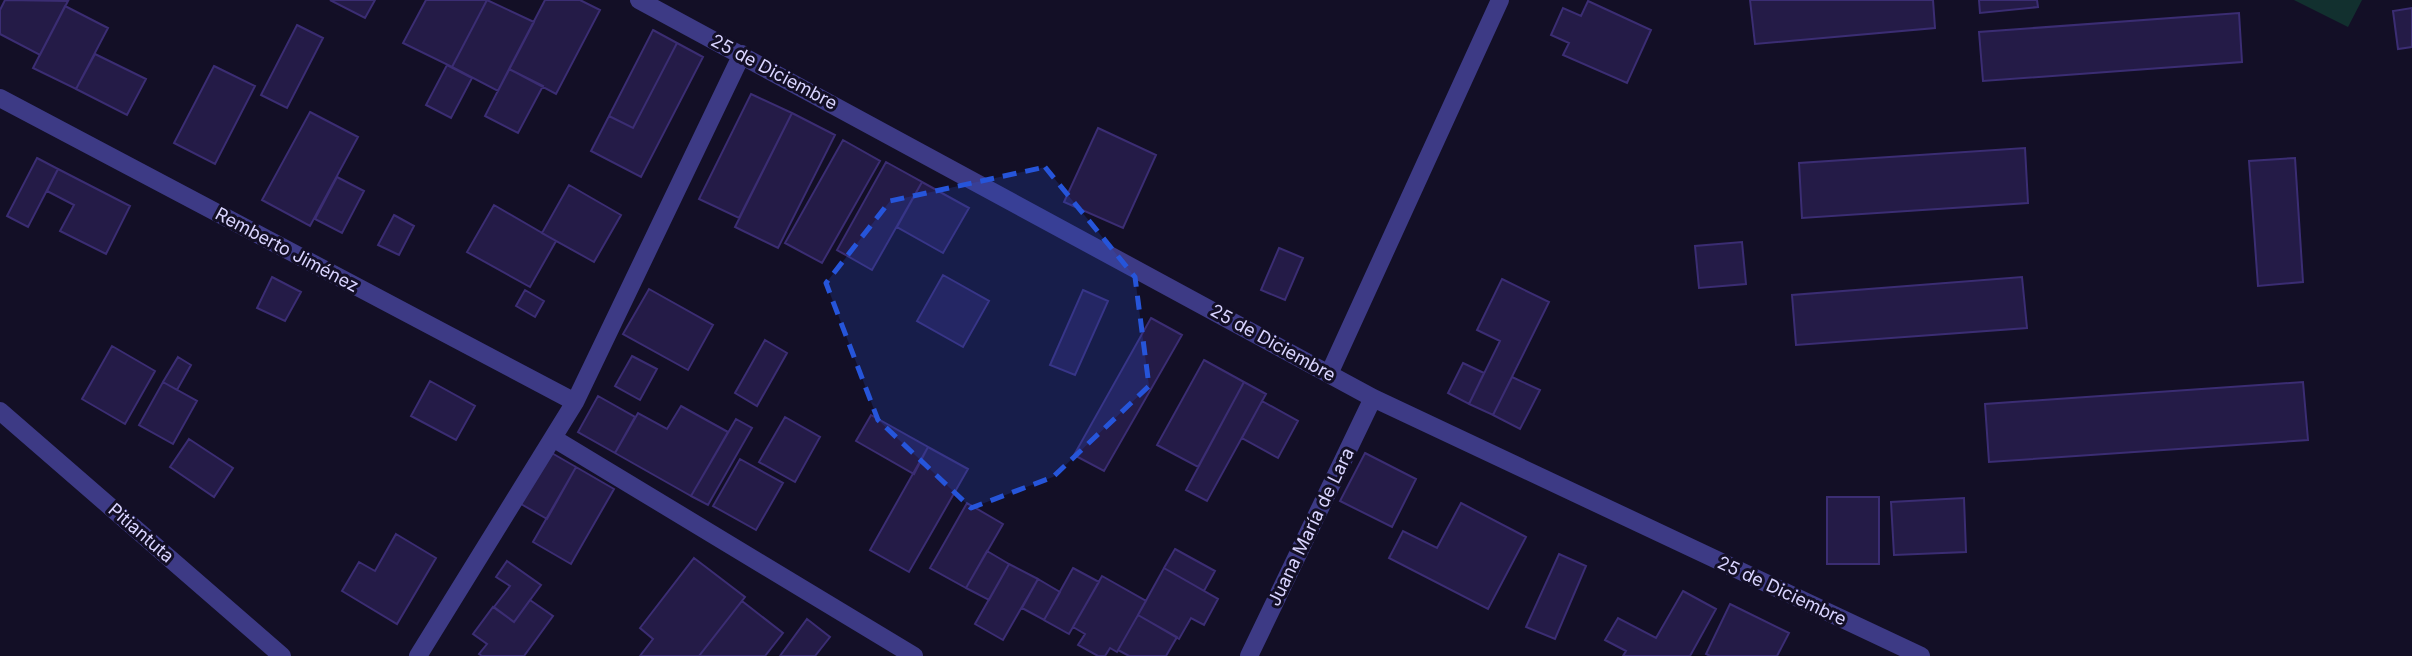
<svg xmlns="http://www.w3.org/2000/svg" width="2412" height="656" viewBox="0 0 2412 656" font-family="Inter,sans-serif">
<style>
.green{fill:#12302f}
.building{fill:#241b47;stroke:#3b2d73;stroke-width:2}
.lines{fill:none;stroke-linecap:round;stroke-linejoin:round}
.minor{stroke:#3d3a85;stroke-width:18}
.marked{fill:#2655da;fill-opacity:0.2;stroke:#2655da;stroke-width:5;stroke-dasharray:14 9;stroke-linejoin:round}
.labels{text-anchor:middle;stroke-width:6;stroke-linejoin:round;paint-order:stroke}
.street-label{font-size:18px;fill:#d9d4ff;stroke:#130f26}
</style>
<rect width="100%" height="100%" fill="#130f26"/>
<path class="green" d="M2294 0H2362L2348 27Z"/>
<path class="building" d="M5 0 68 1 40 55 0 34V10Z
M330 0H375L365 18Z
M426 0H487L452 67 403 43Z
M487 0 534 22 498 91 452 67Z
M545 0H580L600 10 556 94 509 69Z
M1750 0H1933L1935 28 1755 44Z
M1979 0H2037L2038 7 1980 13Z
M1588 1 1651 30 1627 83 1563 55 1569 43 1551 35 1563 8 1581 16Z
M65 6 108 28 76 89 33 68Z
M2412 8V47L2398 49 2393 11Z
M2239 13 2242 62 1983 81 1979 32Z
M297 25 323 38 287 108 261 95Z
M653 30 677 43 633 128 609 116Z
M677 43 703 57 641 177 591 151 609 116 633 128Z
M95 54 146 79 127 115 76 89Z
M447 65 472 78 451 118 426 105Z
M214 66 255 86 215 164 174 143Z
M509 69 543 86 518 133 485 116Z
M751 94 792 113 739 218 699 199Z
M310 112 358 137 310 226 262 200Z
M792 113 835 135 778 248 735 227Z
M1098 128 1156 155 1123 228 1064 202Z
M843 140 880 161 822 263 785 243Z
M2025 148 2028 203 1802 218 1799 163Z
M37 158 58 169 28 227 7 216Z
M2295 158 2303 282 2258 286 2249 161Z
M886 162 922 182 872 270 837 250Z
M58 169 130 206 106 254 60 231 74 205 47 191Z
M337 177 364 191 342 233 315 219Z
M922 182 969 208 943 253 897 227Z
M569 185 621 215 594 262 542 233Z
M494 205 556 241 530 287 467 252Z
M394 215 414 226 399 255 378 245Z
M1742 242 1746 284 1699 288 1695 246Z
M1279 248 1303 258 1285 300 1261 290Z
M943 275 989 301 963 347 917 321Z
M272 277 301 292 285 321 257 308Z
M2022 277 2027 328 1796 345 1792 295Z
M1502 279 1549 302 1493 415 1469 404 1500 341 1477 330Z
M649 289 713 325 688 370 623 334Z
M525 290 544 301 535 317 516 306Z
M1083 290 1108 301 1075 375 1050 365Z
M1151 318 1182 335 1104 471 1074 455Z
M765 340 787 353 757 406 735 393Z
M112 346 155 371 125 424 82 399Z
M632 356 657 369 640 400 615 386Z
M178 357 191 365 177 390 163 382Z
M1204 360 1244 382 1198 467 1157 445Z
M1463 363 1484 373 1469 404 1448 393Z
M1512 377 1540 390 1520 429 1493 415Z
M430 381 475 406 456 440 411 416Z
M163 382 197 401 173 444 139 425Z
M1244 382 1266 394 1207 501 1186 490Z
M2303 382 2308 440 1989 462 1985 404Z
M598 396 635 417 615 453 578 432Z
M1262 401 1298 421 1278 458 1242 438Z
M681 406 728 432 691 496 615 453 638 413 667 429Z
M871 415 928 447 914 474 856 441Z
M785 417 820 437 795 482 759 462Z
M736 419 752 428 708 505 691 496Z
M189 439 233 468 214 497 170 467Z
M928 447 968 469 909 572 870 550Z
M550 452 576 467 547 519 521 504Z
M1365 453 1416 479 1392 527 1340 501Z
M740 459 783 483 756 530 713 506Z
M576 467 614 489 571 564 533 542Z
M1827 497H1879V564H1827Z
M1964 498 1966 552 1894 555 1891 502Z
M967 503 1003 524 966 588 930 568Z
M1461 503 1526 537 1488 609 1389 558 1403 531 1437 548Z
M396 534 436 558 397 624 342 591 359 562 375 571Z
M1175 549 1215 571 1204 591 1164 568Z
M987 551 1009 564 989 600 966 588Z
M1559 554 1586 566 1555 639 1526 627Z
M694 558 745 597 699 656H640L653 639 640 628Z
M507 561 541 585 514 622 494 607 510 586 496 577Z
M1009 564 1038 579 1003 640 975 624Z
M1073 568 1099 582 1069 634 1044 620Z
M1164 568 1218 599 1204 625 1191 618 1179 639 1138 615Z
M1102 576 1146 601 1117 652 1110 648 1105 656H1098L1078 645 1085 634 1073 627Z
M1038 579 1060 592 1044 620 1022 608Z
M1683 591 1716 609 1690 656H1623L1626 651 1605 640 1618 618 1656 638Z
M530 600 553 616 524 656H482L479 654 487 644 473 634 493 607 514 622Z
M742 601 783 633 765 656H699Z
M1730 604 1789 633 1777 656H1710L1706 654Z
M1138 615 1177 637 1166 656H1129L1118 650Z
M807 619 830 637 815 656H780Z"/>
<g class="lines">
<path class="minor" d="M639 0 1373 398 1921 656
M0 98 575 402
M1329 374 1500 0
M0 411 282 656
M553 438 914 656
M418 656 575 402 742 54
M1249 656 1373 398"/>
</g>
<path class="marked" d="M1045 167 1135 277 1149 386 1053 477 971 508 878 420 826 283 890 201Z"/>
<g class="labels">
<g class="street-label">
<text transform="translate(774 72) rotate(28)" y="6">25 de Diciembre</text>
<text transform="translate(287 250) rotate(28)" y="6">Remberto Jiménez</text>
<text transform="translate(1273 343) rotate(29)" y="6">25 de Diciembre</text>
<text transform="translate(1311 527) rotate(-64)" y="6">Juana María de Lara</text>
<text transform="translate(141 533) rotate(41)" y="6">Pitiantuta</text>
<text transform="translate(1782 591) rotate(25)" y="6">25 de Diciembre</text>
</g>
</g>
</svg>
